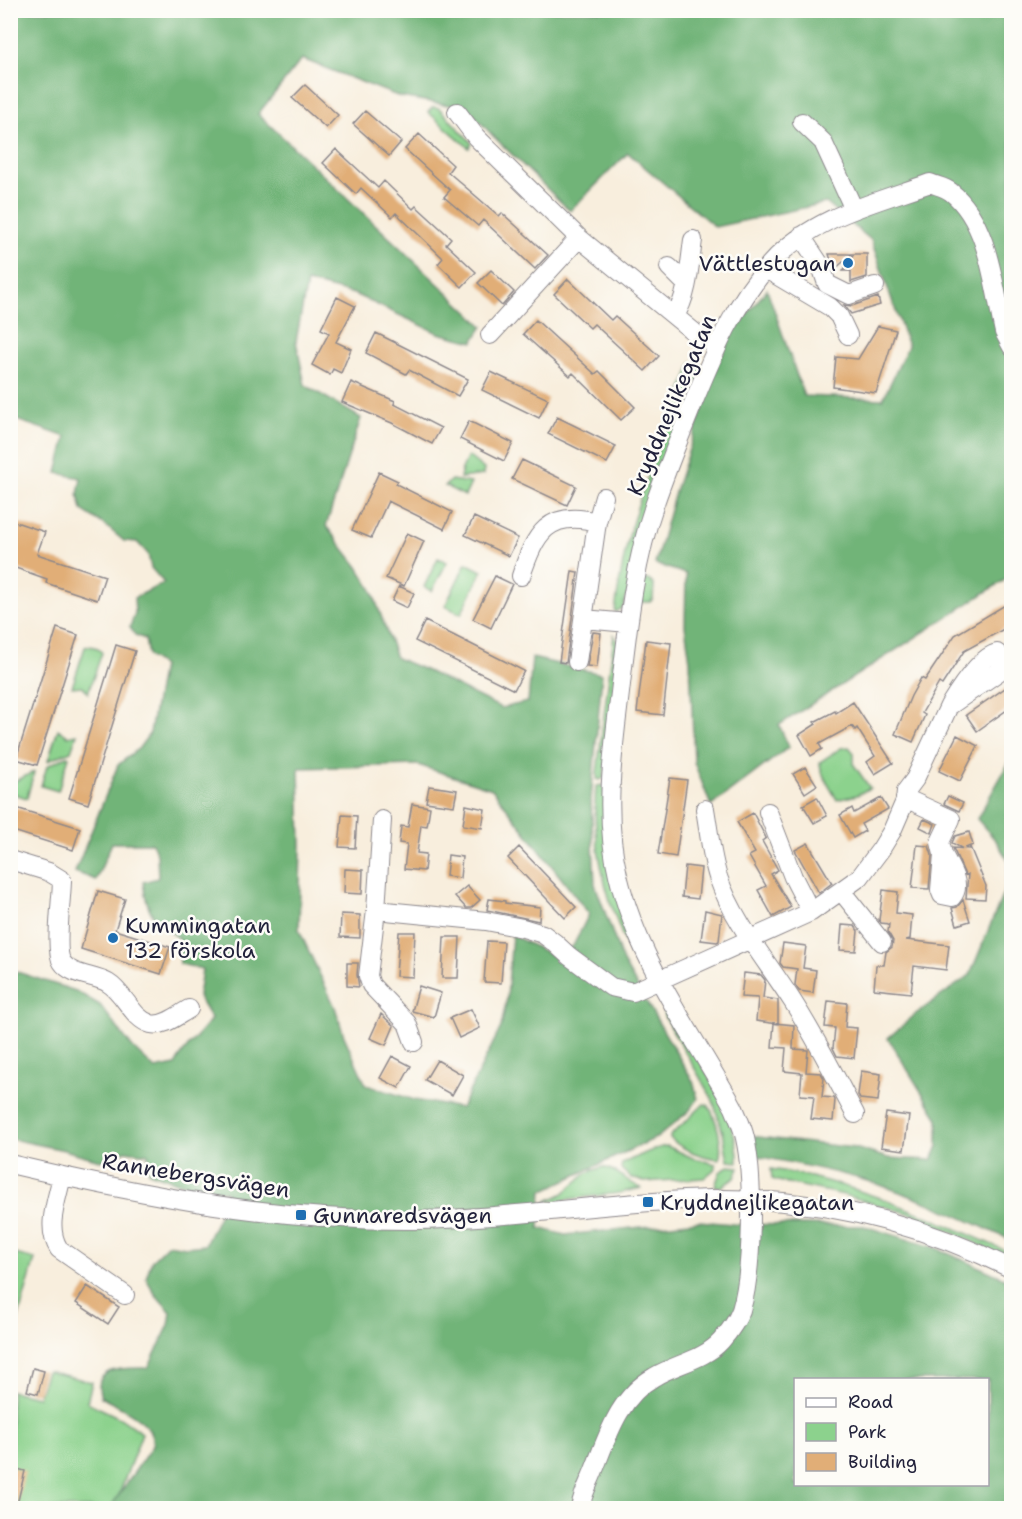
<svg xmlns="http://www.w3.org/2000/svg" width="1022" height="1519" viewBox="0 0 1022 1519" font-family="'Shantell Sans',sans-serif">
<style>
.green{fill:#8cd28d;stroke:#577a64;stroke-width:1.5}
.forest{fill:#71b478;stroke:#4a6b5a;stroke-width:1.5;fill-rule:evenodd}
.building{fill:#e1ae77}
.lines{fill:none;stroke-linecap:round;stroke-linejoin:round}
.minor-casing{stroke:#8d888c;stroke-width:20}
.minor{stroke:#fff;stroke-width:18}
.poi-dot{fill:#1f6fb2;stroke:#fdfcf7;stroke-width:2}
.labels{text-anchor:middle;stroke-width:5;stroke-linejoin:round;paint-order:stroke}
.poi-label{font-size:22px;fill:#22223b;stroke:#fdfcf7;text-anchor:start}
.street-label{font-size:22px;fill:#22223b;stroke:#fdfcf7}
</style>
<rect width="100%" height="100%" fill="#fdfcf7"/>
<filter id="ink" filterUnits="userSpaceOnUse"><feTurbulence type="fractalNoise" baseFrequency=".0167" numOctaves="2"/><feDisplacementMap in="SourceGraphic" scale="12" xChannelSelector="R" yChannelSelector="G"/><feConvolveMatrix kernelMatrix="1 2 1 2 8 2 1 2 1" color-interpolation-filters="sRGB"/></filter>
<filter id="wash" filterUnits="userSpaceOnUse"><feTurbulence type="fractalNoise" baseFrequency=".008" numOctaves="4" result="noise"/><feDisplacementMap in="SourceGraphic" scale="24" xChannelSelector="R" yChannelSelector="G"/><feGaussianBlur stdDeviation="1.35" result="paint"/><feColorMatrix in="noise" values="0 0 0 0 0 0 0 0 0 0 0 0 0 0 0 0 0 1.4 0 .05"/><feComposite in="paint" operator="in"/></filter>
<g filter="url(#wash)">
<rect width="100%" height="100%" fill="#f8eedd"/>
<path class="green" d="M433 107 439 108 472 143 469 148 428 112Z
M692 362 703 366 623 607 616 612 615 611C620 573 627 536 640 499 655 453 676 408 692 362Z
M468 456 484 469 483 475 460 478 462 469Z
M451 480 471 483 465 496 445 486Z
M438 558 447 562 432 591 424 587Z
M466 563 482 571 461 614 445 606Z
M642 580H649L654 585 653 599 650 602H638Z
M614 635 619 644 604 778 600 780 597 779V772Z
M90 646 98 648 102 653 88 693 83 686 72 687 85 647Z
M58 729 68 736 77 734 71 751 48 761Z
M849 747 854 753V765L870 788 857 795 837 800C831 788 820 775 820 762L841 748Z
M67 756 69 757 58 791 41 786 47 766Z
M34 772 27 798 11 793V783Z
M603 785 636 952 631 957C607 901 591 847 596 786Z
M669 1009C691 1047 740 1119 738 1162L728 1161 723 1133 712 1098 664 1016V1011Z
M704 1104 708 1105C716 1117 724 1146 719 1159 702 1157 682 1150 670 1138V1136Z
M667 1146 693 1158 716 1164V1168L704 1178 644 1182 630 1177 621 1169 622 1163C637 1158 652 1148 667 1146Z
M728 1166 739 1167 735 1178 721 1187 715 1186 720 1172Z
M602 1167C617 1169 627 1182 641 1188L619 1193 545 1202 562 1194 587 1173Z
M771 1169C855 1182 934 1219 1011 1253V1259L911 1214 844 1195 778 1181 772 1179Z
M11 1253 35 1259 11 1344 10 1253Z
M47 1371 92 1382 87 1402 120 1418 142 1433 114 1508H18L11 1507V1391L38 1397Z"/>
<path class="forest" d="M11 11H1011V576L779 725 789 747 711 806 694 762 690 661 685 626 686 574 655 564 677 485 716 369 731 335 767 289 804 396 883 399 908 346 871 240 826 203 715 227 628 153 570 211 494 137 467 108 400 97 302 59 258 114 483 326 473 342 438 333 354 294 307 282 296 341 305 385 361 418 326 526 358 567 372 590 396 658 425 670 501 708 528 702 532 658 602 674 591 800 595 884 623 962 693 1081 698 1099 689 1111 658 1137 542 1191 539 1228 565 1235 699 1221 733 1224 864 1226 936 1248 1011 1281V1508H110L152 1446C157 1421 120 1408 101 1397 90 1365 127 1368 148 1368L169 1325 171 1312 155 1294 146 1278 152 1260 168 1244 186 1247 205 1245 218 1218 227 1192 179 1183 149 1172 148 1154 125 1151 110 1163 64 1150 11 1139V970L76 991 100 1005 133 1048 155 1069 175 1065C184 1047 200 1035 211 1019L198 997 202 969 180 964 179 938C153 920 147 914 143 882L158 878 157 854 152 843H112L96 880 75 872 118 765 139 748 150 733 162 666 148 656 145 639 135 635 130 627 135 613 134 598 164 583 151 568 148 554 137 542 124 541 106 526 82 510 78 494 81 478 57 473 66 437 11 418ZM418 765 492 789 589 914 573 946 555 957 512 935 507 998 501 1027 461 1108 415 1100 366 1085 344 1036 335 1007 299 930 301 844 299 768ZM796 1380H988V1484H796Z
M1011 759V1240C964 1219 917 1196 867 1181 831 1170 793 1163 756 1156L750 1136 855 1148 888 1158 932 1160 938 1146V1119L888 1038 917 1013 970 975 1005 889 1009 862 997 842 977 819Z"/>
<g id="blocks">
<path class="building" d="M305 85 338 115 326 128 292 98Z
M365 111 401 142 389 156 353 124Z
M419 134 453 165 448 172 499 216 502 213 548 255 535 269 483 220 478 226 444 197 450 190 405 149Z
M336 149 378 188 384 181 413 209 416 206 451 238 446 244 476 272 462 287 438 264 443 258 396 213 392 217 361 188 356 194 323 163Z
M829 254H852L834 270Z
M854 254H867V277L851 282V271H843Z
M491 270 514 292 502 306 478 283Z
M568 279 611 320 615 316 659 356 645 371 594 324 590 328 554 294Z
M337 297 355 306 336 342 351 349 341 373 333 369 330 375 312 365 329 333 321 329Z
M878 297 880 305 851 314 844 305 852 306Z
M536 320 595 374 599 371 635 407 621 420 573 373 570 376 523 334Z
M878 326 896 330 876 393 833 387 836 357 858 359Z
M376 333 468 379 458 396 409 370 406 374 366 353Z
M491 372 548 399 539 418 482 390Z
M351 382 395 401 394 404 441 428 432 444 392 423 342 402Z
M557 417 616 446 607 463 548 434Z
M469 421 513 443 504 461 460 439Z
M522 460 576 486 567 505 512 479Z
M379 472 398 481 396 484 452 512 444 529 388 501 371 538 352 530Z
M474 517 518 538 509 556 465 535Z
M10 520 45 532 37 554 105 576 97 600 46 583 47 579 10 566Z
M407 533 424 541 404 586 386 578Z
M572 571 578 572 566 663 559 662Z
M495 576 512 584 491 628 473 619Z
M399 586 414 593 407 608 392 601Z
M1005 605 1011 615V625L964 651 942 685 939 683 922 713 925 715 913 742 895 734 911 696 921 678 925 680 955 635Z
M425 621 524 671 514 690 415 641Z
M57 628 78 635 37 765 16 759Z
M593 632 601 633 597 667 587 666Z
M646 640 671 643 663 715 637 712Z
M116 645 135 651 88 804 69 798Z
M1011 684V707L977 731 966 715Z
M853 702 893 763 875 774 867 762 875 756 857 728 855 730 852 726 819 744 822 749 811 756 799 735 816 724 814 722 835 711 836 713Z
M957 735 978 746 960 781 939 771Z
M805 767 817 785 805 793 793 774Z
M670 778 687 780 676 857 658 854Z
M429 786 457 790 454 806 426 802Z
M948 796 963 803 959 811 944 804Z
M817 797 827 816 814 823 803 805Z
M881 798 888 809 861 824 865 831 853 838 840 815 852 808 854 813Z
M412 804 430 807 427 826 421 825 417 853 426 854 424 871 404 869 407 844 399 843 401 826 408 827Z
M466 805 485 809 482 828 463 825Z
M10 806 80 828 73 850 10 830Z
M753 813 766 838 762 841 778 870 771 874 791 907 773 917 758 890 766 886 749 856 755 853 737 822Z
M342 815 357 816 355 848 339 847Z
M924 819 935 824 932 833 920 827Z
M969 832 973 845 963 849 952 843 955 836Z
M808 843 832 883 819 893 795 850Z
M917 845 929 846 932 855 929 889 912 888Z
M519 847 576 907 565 918 508 858Z
M970 847 986 886 985 899 966 898 968 874 965 875 953 848 970 849Z
M448 855 462 857 460 878 446 876Z
M685 866 701 868 698 899 682 897Z
M345 869 363 870 362 894 344 893Z
M467 886 480 900 471 908H466L455 896Z
M883 890 898 892 896 913 912 915 910 939 906 940 949 945 946 970 914 966 911 993 874 989 876 965H884L886 952 892 947 893 941 888 932 889 924 881 923 879 920Z
M98 891 125 899 115 930 170 947 161 974 81 949Z
M489 899 505 901V903L540 907 539 921 487 910Z
M963 900 970 921 957 925 952 908 957 907Z
M705 910 722 914 719 941 717 942 701 940Z
M341 914 360 915V938L340 937Z
M842 925 855 926 858 931 856 951 840 950Z
M399 932H415L413 977 396 976Z
M444 937H460L458 978H442Z
M487 941 504 942 501 983 484 982Z
M783 943 806 946 803 968 816 970 813 993 799 991 795 985 797 969 783 967 780 963Z
M347 963H358L357 975 359 987 347 986Z
M744 973 761 975 765 980 763 998 778 1000V1024L756 1021 758 998 741 997Z
M419 986 441 993 434 1017 412 1011Z
M828 1001 847 1003 845 1027 857 1028 854 1058 837 1056 833 1048 835 1028 825 1027Z
M471 1009 480 1028 459 1038 450 1018Z
M381 1014 394 1026 386 1045 370 1038Z
M774 1023 794 1025 793 1049 808 1050 806 1072 821 1073 824 1078 822 1097 834 1098 835 1100 833 1121 811 1119 814 1096 800 1095 802 1073 784 1071 786 1048 772 1047Z
M392 1056 411 1066 399 1088 380 1078Z
M437 1060 463 1075 452 1095 425 1080Z
M861 1071 881 1074 878 1101 860 1099 858 1095Z
M886 1113 909 1116 904 1150 881 1147Z
M87 1286 119 1307 108 1324 76 1303Z
M33 1368 44 1371 38 1394 27 1391Z
M10 1467 25 1471 16 1509H10Z"/>
</g>
</g>
<g filter="url(#ink)">
<use href="#blocks" fill-opacity="0" stroke="#8d888c" stroke-width="1.5"/>
<g class="lines">
<defs>
<path id="minor" d="M457 112 476 137 579 238 700 337 717 345
M802 122 823 142 851 203 850 210
M801 236 821 266 827 284 849 295 875 286
M669 267 686 284
M766 269 830 307 839 316 848 335
M675 315C688 298 690 261 693 240
M490 335 579 238
M521 576C535 534 548 509 597 522
M584 619 628 623
M577 662 597 522 604 497
M905 798 951 819 940 842 943 854 940 890 942 895 952 897C963 884 949 867 943 854
M705 809C709 831 711 855 718 877 734 923 767 961 793 1002 816 1038 835 1076 855 1114
M768 812 793 877 811 912
M10 860 49 872 62 880C62 897 54 950 62 962 71 976 95 975 108 983 125 993 132 1019 151 1024 164 1027 178 1015 189 1009
M842 892 882 942
M376 910 382 820
M414 1042 407 1023 371 985 368 976 376 910 486 921 523 928 543 934 555 943 569 956 611 987 633 992 811 912 860 877 881 849 892 831 905 801 906 791 915 779 949 706 1004 668V659L997 653C979 657 958 691 949 706
M10 1164C146 1196 280 1222 420 1220 517 1218 614 1201 711 1199 817 1197 917 1222 1012 1269
M62 1176C57 1200 45 1228 59 1249L125 1295
M580 1508C582 1495 589 1483 594 1470 608 1435 619 1397 654 1377 675 1364 704 1360 721 1341 729 1332 737 1321 741 1310 753 1270 754 1179 745 1138 743 1128 738 1118 734 1108 692 1032 638 961 618 875 604 818 612 758 619 701 627 635 633 566 655 503 667 468 681 434 694 401 714 352 735 302 771 263 812 217 874 203 930 183 937 186 945 187 951 192 989 222 994 288 1004 332L1012 347"/>
</defs>
<use href="#minor" class="minor-casing"/>
<use href="#minor" class="minor"/>
</g>
</g>
<g class="poi-dot">
<circle cx="848" cy="263" r="6"/>
<circle cx="113" cy="938" r="6"/>
<rect x="642" y="1196" width="12" height="12" rx="3"/>
<rect x="295" y="1209" width="12" height="12" rx="3"/>
</g>
<g class="labels">
<g class="poi-label">
<text x="836" y="271" text-anchor="end">Vättlestugan</text>
<text x="125" y="933">Kummingatan<tspan x="125" dy="25">132 förskola</tspan></text>
<text x="660" y="1210">Kryddnejlikegatan</text>
<text x="313" y="1223">Gunnaredsvägen</text>
</g>
<g class="street-label">
<text transform="translate(671 405) rotate(-67)" y="8">Kryddnejlikegatan</text>
<text transform="translate(196 1175) rotate(9)" y="8">Rannebergsvägen</text>
</g>
</g>
<rect width="1022" height="1519" fill="none" stroke="#fdfcf7" stroke-width="36"/>
<rect x="794" y="1378" width="195" height="108" fill="#fdfcf7" stroke="#a5a5ac" stroke-width="1.5"/>
<rect x="806" y="1398" width="30" height="9" fill="#ffffff" stroke="#a5a5ac" stroke-width="1.5"/>
<text x="848" y="1408" font-size="18" fill="#22223b">Road</text>
<rect x="806" y="1423" width="30" height="18" fill="#8cd28d" stroke="#a5a5ac" stroke-width="1.5"/>
<text x="848" y="1438" font-size="18" fill="#22223b">Park</text>
<rect x="806" y="1453" width="30" height="18" fill="#e1ae77" stroke="#a5a5ac" stroke-width="1.5"/>
<text x="848" y="1468" font-size="18" fill="#22223b">Building</text>
</svg>
